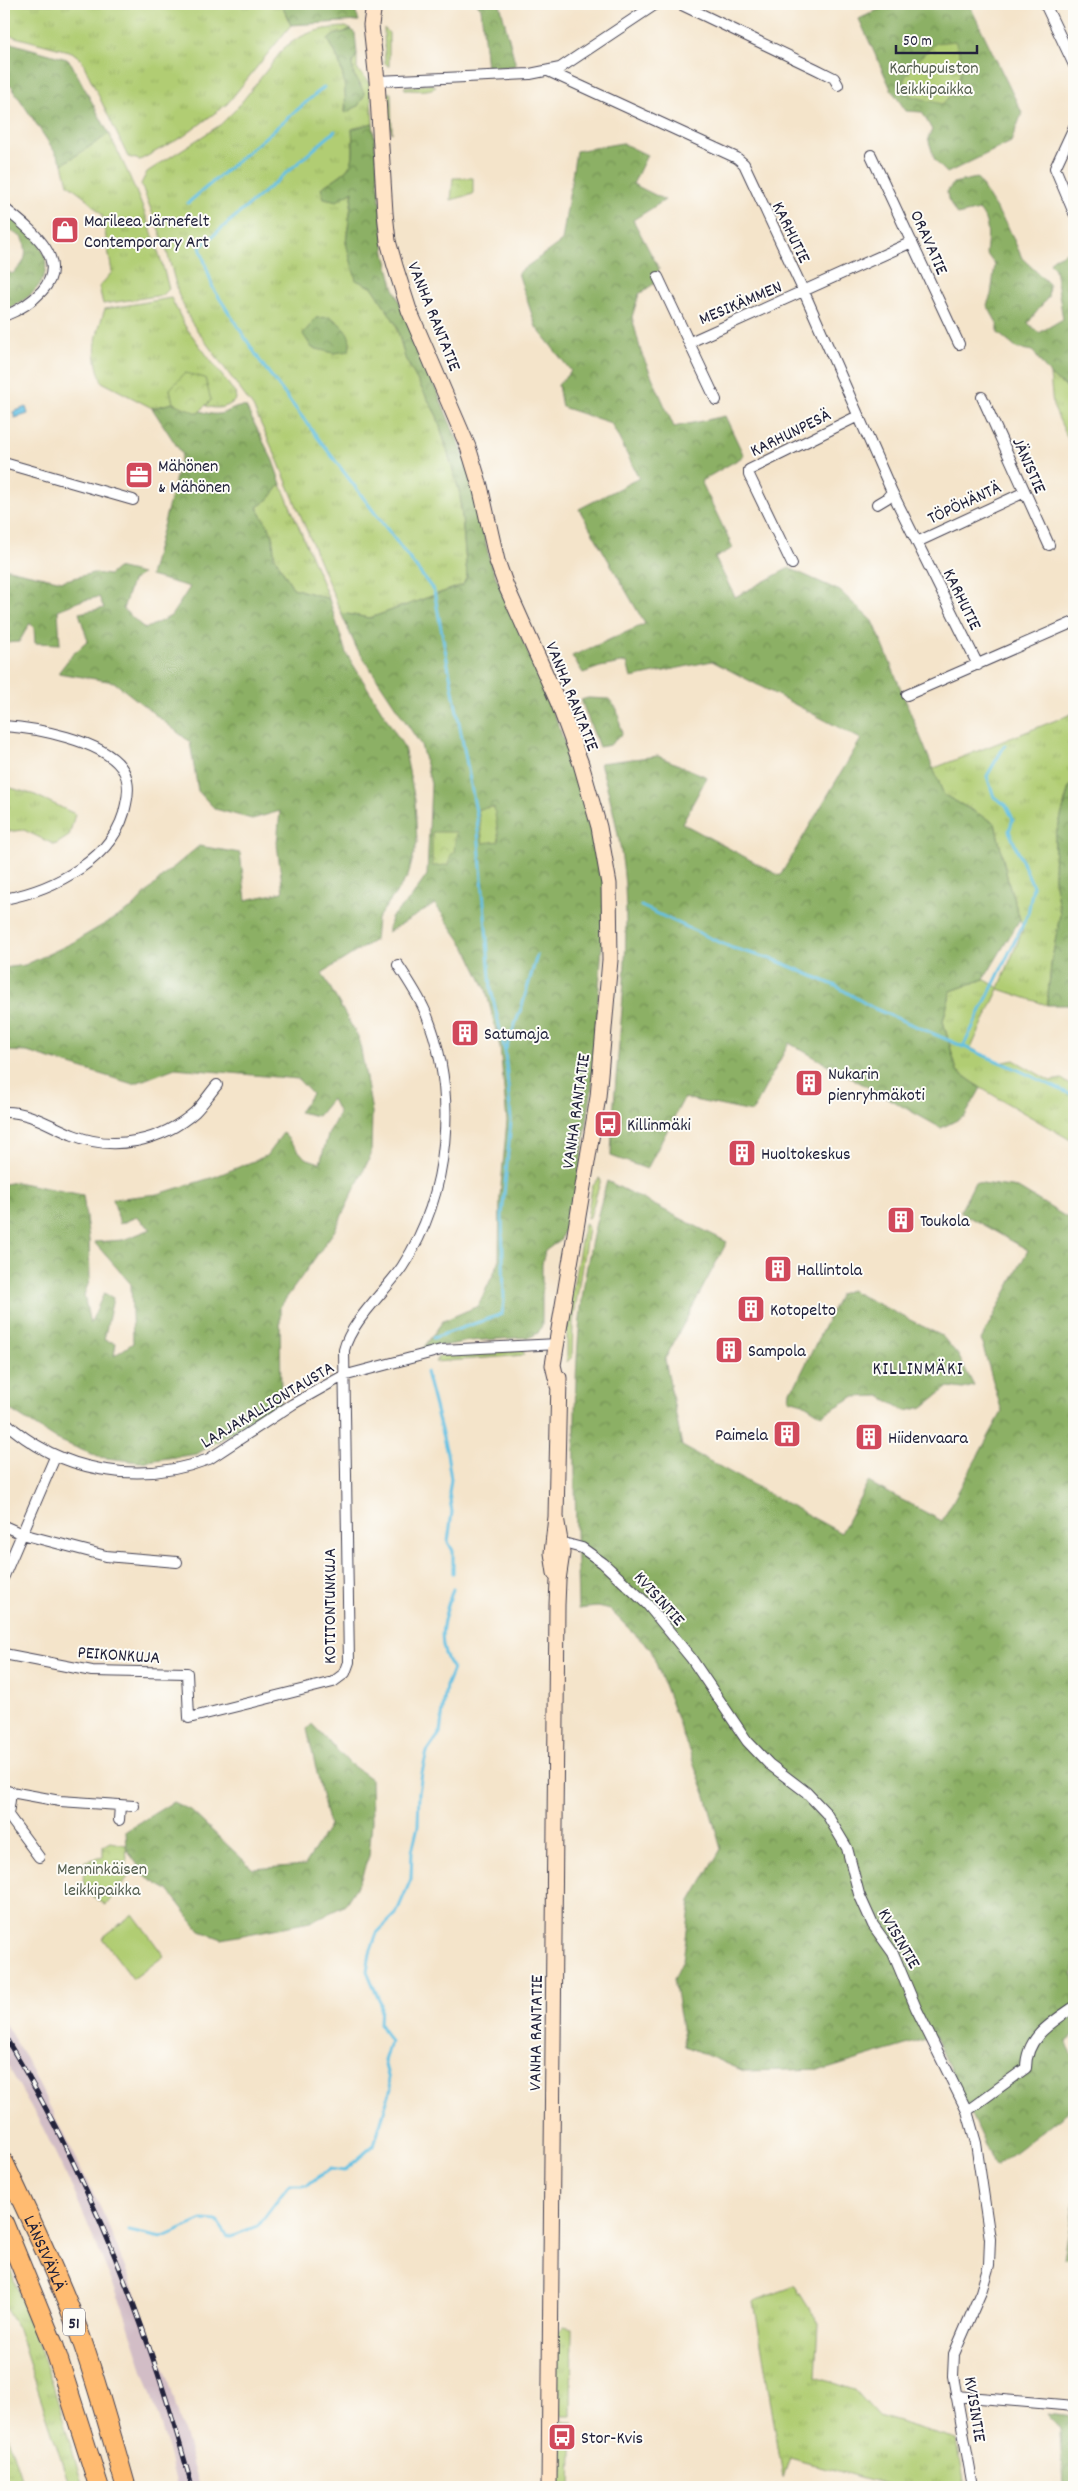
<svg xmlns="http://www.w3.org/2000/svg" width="1078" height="2491" viewBox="0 0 1078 2491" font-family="Dekko,sans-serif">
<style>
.railway{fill:#d2bdc6}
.grass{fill:url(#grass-tufts);stroke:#6a7857}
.forest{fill:url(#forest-crowns);stroke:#576950}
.wetland{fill:url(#wetland-marsh);stroke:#6a7857}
.park{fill:url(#park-crowns);stroke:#6a7857}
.garden{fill:#b1cd73;stroke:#6a7857}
.water{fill:url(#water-ripples);stroke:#44728f}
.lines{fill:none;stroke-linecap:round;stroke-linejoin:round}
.stream{stroke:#65c1e3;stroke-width:3}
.street-casing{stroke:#423f50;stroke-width:12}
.secondary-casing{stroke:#423f50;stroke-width:17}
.highway-casing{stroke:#423f50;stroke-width:21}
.street{stroke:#fff;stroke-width:10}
.secondary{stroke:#ffe4c6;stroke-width:15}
.highway{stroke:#ffbb71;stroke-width:19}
.rail-casing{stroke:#22223b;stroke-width:5}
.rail{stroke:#fdfcf7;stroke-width:3;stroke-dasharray:9;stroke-linecap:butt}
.labels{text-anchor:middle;stroke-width:4;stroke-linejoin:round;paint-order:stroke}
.shield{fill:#fdfcf7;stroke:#646373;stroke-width:1}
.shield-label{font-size:16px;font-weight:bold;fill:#22223b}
.park-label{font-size:18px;fill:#545e4f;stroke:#fdfcf7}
.poi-label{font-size:18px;fill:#22223b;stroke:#fdfcf7;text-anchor:start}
.street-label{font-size:18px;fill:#22223b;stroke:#fdfcf7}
.neighbourhood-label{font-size:19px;letter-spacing:1px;fill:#22223b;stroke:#fdfcf7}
</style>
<defs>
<pattern id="grass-tufts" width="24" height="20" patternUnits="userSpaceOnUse" patternTransform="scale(1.25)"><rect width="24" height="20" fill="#b1cd73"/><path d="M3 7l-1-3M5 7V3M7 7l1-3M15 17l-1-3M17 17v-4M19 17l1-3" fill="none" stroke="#98b064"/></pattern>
<pattern id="forest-crowns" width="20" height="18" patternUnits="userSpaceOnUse" patternTransform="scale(1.25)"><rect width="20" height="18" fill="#8cb065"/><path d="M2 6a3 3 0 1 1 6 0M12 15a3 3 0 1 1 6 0" fill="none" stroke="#728f54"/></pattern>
<pattern id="wetland-marsh" width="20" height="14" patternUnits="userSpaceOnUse" patternTransform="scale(1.25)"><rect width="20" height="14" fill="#b1cd73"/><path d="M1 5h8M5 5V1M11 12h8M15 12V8" fill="none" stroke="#98b064"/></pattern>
<pattern id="park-crowns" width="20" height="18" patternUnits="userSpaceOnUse" patternTransform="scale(1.25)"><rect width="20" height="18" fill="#b1cd73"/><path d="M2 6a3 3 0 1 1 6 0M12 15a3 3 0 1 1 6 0" fill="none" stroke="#98b064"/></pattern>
<pattern id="water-ripples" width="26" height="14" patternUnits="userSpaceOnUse" patternTransform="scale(1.25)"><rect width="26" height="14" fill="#65c1e3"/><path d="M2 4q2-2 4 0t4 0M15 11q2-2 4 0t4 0" fill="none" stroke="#539cb9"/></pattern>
</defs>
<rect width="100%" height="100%" fill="#fdfcf7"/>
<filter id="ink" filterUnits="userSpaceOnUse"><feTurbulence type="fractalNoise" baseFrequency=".02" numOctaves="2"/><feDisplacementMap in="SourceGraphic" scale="10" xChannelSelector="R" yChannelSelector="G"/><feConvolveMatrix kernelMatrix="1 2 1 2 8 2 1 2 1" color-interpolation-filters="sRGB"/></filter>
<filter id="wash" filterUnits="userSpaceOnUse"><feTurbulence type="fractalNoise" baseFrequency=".0096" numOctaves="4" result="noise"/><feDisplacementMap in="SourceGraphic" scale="20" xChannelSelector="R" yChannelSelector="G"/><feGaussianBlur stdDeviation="1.12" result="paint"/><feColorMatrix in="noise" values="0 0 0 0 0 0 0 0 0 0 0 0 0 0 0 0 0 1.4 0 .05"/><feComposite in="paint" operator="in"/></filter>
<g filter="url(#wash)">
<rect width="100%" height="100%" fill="#f4e4ca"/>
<path class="railway" d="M4 2022 25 2057 105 2217 168 2378 199 2487H177L165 2438 123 2308 74 2192 43 2128 4 2059Z"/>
<path class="grass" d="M4 4H281L291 25 227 104 184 136 140 160 128 157 81 59 72 52 4 34Z
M346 27 352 30 334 35 328 40C342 60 347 88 345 112L358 106 361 85 354 75 352 64 357 54V69L370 83 373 123 352 129C355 169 354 166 321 188L353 190 346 243 396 324 405 358 437 416 460 494 467 576 463 585 370 618 341 613 278 461 253 407 191 322 179 296 166 248 141 184 147 172 220 125 237 108 284 48C304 32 321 28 346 27Z
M384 28 389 33V67L385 63Z
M432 84 436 87C427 92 415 90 406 90L404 87Z
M387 93H391L392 133 385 113Z
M109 134C135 184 155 234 169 289L163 295 103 304 99 287 112 272 102 215 84 196 68 184 63 164Z
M171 298 185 326 235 393 236 399C229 408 216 410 206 406L211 400 170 389 173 403 152 408 102 382C91 352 95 338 105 309Z
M1050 375 1066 387 1074 388V452L1053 406Z
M281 484 329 599 293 588 274 556 273 535 257 507 269 499Z
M1074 713V783L1069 787 1055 839 1054 878 1060 914 1051 965 1047 1005 999 989 971 1048 1000 1063 1014 1060 1050 1081 1062 1079 1074 1088V1142L981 1088 957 1071 943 1021 951 991 984 979 999 988 1023 929 1008 881 995 823 944 795 932 769Z
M4 786 35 795 75 814 69 836 55 845 24 830 4 832Z
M599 1178 601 1179 590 1217 587 1218 592 1187Z
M586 1224 588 1228 573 1323 572 1357 567 1362V1322L584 1225Z
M523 1349 524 1355 435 1362 438 1357 464 1352Z
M4 2253 52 2382 83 2487H70L18 2329 4 2306Z
M795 2286 819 2324 816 2377 855 2390 878 2416 957 2439 965 2487H897L790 2458 783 2478 754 2301Z
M564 2326 572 2328 571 2415H560L555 2388 556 2334Z
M562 2421H573L571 2487H555L562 2444Z"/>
<path class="forest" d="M281 4H349L355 10 359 21 291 25Z
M477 4H500L516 66 487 68 481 8Z
M885 4H969L1022 113 1011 142 947 173 935 161 928 138 932 130 922 112 906 111 891 89 859 19 886 6Z
M352 30 355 33 357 54 352 64 354 75 365 94 358 106 345 113C347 88 342 60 328 40L334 35Z
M4 41 67 59 71 63 109 134 63 164 11 86 4 84Z
M373 123 385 253 393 286 467 463 491 565 558 724 586 806 606 888 592 1087 574 1208 560 1240 545 1251 542 1264V1325L538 1333 530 1337 469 1341 422 1350 443 1321 478 1306 499 1262 500 1197 507 1121 500 1047 486 990 466 948 435 904 388 932 391 917 411 898 427 875 431 784 421 745 356 647 341 613 370 618 463 585 467 576 460 494 437 416 405 358 396 324 373 288 356 280 346 243 353 191 337 201 324 198 321 188C354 166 355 169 352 129Z
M622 143 647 155 633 184 665 200 633 220 659 269 655 283 639 294 632 317 641 352 674 427 725 416 744 456 701 481 733 548 715 558 735 597 789 568 840 591 874 623 944 795 995 823 1008 881 1020 919 984 979 951 991 943 1021 957 1071 981 1088 965 1116 941 1128 789 1043 752 1112 684 1098 647 1169 611 1156C614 1066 630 977 625 886 622 845 612 802 600 763L658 756 707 777 682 823 780 876 861 739 712 661 631 678 627 662 600 667 583 673 572 656 645 624 579 509 639 478 611 423 562 407 558 385 571 371 536 327 518 273 562 241 576 151Z
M977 178 1009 229 1022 258 1049 284 1048 297 1028 323 1039 333 1063 319 1055 269 1050 263 1054 258 1067 252 1074 256V388C1054 385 1044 367 1033 351L1016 348 998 333V325L987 305 991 295 995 265 986 253C988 238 990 222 979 210L957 215 948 199 947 192 953 183Z
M4 212C14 221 28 229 36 240 61 272 34 299 4 310V269L12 274C26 263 28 255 23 238L4 227Z
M331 317C344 327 353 334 349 351L334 353 312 348 303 334 316 318Z
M173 403 198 413 201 411C225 421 231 404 246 407L273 461 281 484 269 499 257 507 273 535 274 556 293 588 329 599 346 653 404 747 415 800 417 843 408 876 377 919 375 940 322 973 359 1039 372 1112 371 1155 335 1230 280 1307 281 1402 197 1454 140 1462 98 1457 56 1439 4 1406V1184L16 1182 83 1195 89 1240 90 1279 84 1295 90 1324 104 1293 113 1298 104 1340 116 1343 114 1356 133 1343 131 1284 94 1242 123 1240 151 1229 136 1217 120 1224 113 1199 158 1194 214 1177 266 1156 283 1133 305 1158 320 1163 328 1135 339 1113 332 1099 318 1116 299 1112 312 1094 298 1079 175 1068 133 1084 27 1052 4 1051V968L25 965 72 943 132 908 163 876 199 846 240 853 246 900 283 892 277 844 280 811 252 819 215 809 198 791 190 742 114 682 58 673 72 655 88 641 79 613 104 608 99 597 80 601 58 610 60 644 35 643 34 628 30 623 19 642 4 643V587L7 584 4 568 62 581 93 573 109 575 117 568 142 574 132 581 123 609 145 629 171 616 190 587 150 576 182 454 152 408Z
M588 698 609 699 617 709 622 734 610 745 599 747 581 700Z
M1074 783V1005H1047L1051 965 1060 914 1054 878 1055 839 1069 787Z
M607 1181 727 1242 665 1359 682 1446 841 1533 868 1482 942 1521 1002 1412 981 1340 1028 1250 960 1212 975 1182 1018 1188 1071 1220 1074 1215V2035L1066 2042 1074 2057V2107L995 2167 935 2036 827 2069 744 2071 685 2046 674 1979 683 1960 691 1901 721 1849 706 1796 651 1650 610 1610 597 1607 578 1609C576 1515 571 1413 580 1319 584 1272 594 1226 607 1181Z
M850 1290 942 1336 958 1355 974 1386 963 1389 948 1387 923 1407 906 1411 880 1396 853 1397 822 1415 803 1403 789 1399 790 1390 796 1384 840 1294Z
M312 1724 350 1764 371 1779 372 1821 369 1856 359 1883 344 1906 310 1922 222 1939 200 1931 168 1890 147 1878 127 1850 126 1831 173 1802 190 1810 253 1869 305 1865 329 1826 307 1729Z
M1074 2201V2260L1064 2258Z
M1047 2413 1074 2416V2487H1063L1060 2429Z"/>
<path class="wetland" d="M4 2426 24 2487H4Z"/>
<path class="park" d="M955 41 963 62 956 90 942 104 911 96 904 79 916 61 936 43Z
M453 178H473V194L451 200Z
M185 373 205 378 211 400 198 413 173 403 170 389Z
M432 832H456L454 852 451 853 449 865 432 866Z
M110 1842 126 1845 128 1877 106 1905C83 1891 81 1888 85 1861L103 1857V1846Z"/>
<path class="garden" d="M494 807 499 841 483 843 478 809Z
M133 1914 164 1956 133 1979 102 1938Z"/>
<path class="water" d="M26 407 28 414 15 418 13 412Z"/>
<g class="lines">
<path class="stream" d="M335 131 200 247 213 288 262 364 434 591 477 817
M188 203 324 87
M641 906 732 948 775 960 836 986 873 1008 1016 1069 1074 1096
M963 1047 1028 914 1033 886 1009 831 1013 819 1006 805 994 797 987 776 1005 745
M505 1051 522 1006 537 955
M433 1338 502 1314 504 1302 502 1216 511 1120 505 1052 491 989 477 818
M426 1372 447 1453 451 1479 449 1493 452 1512 448 1542 453 1551V1573
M129 2231 161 2238 202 2220 217 2221 228 2237 258 2226 289 2185H306L331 2169 344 2171 374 2145 391 2088 384 2061 390 2042 380 2024 381 2004 367 1971 370 1953 377 1933 396 1914 411 1879 412 1851 418 1826 419 1793 422 1773 427 1752 440 1733 446 1686 453 1669C434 1643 444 1617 453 1589
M4 2265 8 2266"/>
</g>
</g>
<g filter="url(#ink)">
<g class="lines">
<defs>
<path id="street" d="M680 4 816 69 834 78 838 85
M1045 4 1074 65
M548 71 737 158 744 164 804 292 892 492 978 665
M377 81 530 74 560 68 656 4
M1074 127 1055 168 1074 213
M871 155 959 344
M4 208C27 227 72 258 42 291 31 303 20 310 4 316
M658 277 716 400
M690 342 912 242
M982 397 1049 545
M4 463 133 500
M877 504 887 498 892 492
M917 542 1025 492
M792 564 749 475V470L858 416
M907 695 1074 622
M4 726C35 728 101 740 121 767 129 777 129 792 126 804 117 858 53 890 4 899
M4 1112C29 1111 50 1126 73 1135 114 1152 162 1141 195 1112 203 1104 210 1093 217 1085
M4 1421C59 1472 139 1486 209 1459L293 1404 343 1376 441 1350 558 1344
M4 1526 22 1534 106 1556 177 1562
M556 1541 582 1548 603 1563 647 1604 691 1658 747 1741 769 1764 806 1792 826 1813 847 1848 859 1894 873 1925 893 1953 916 2008 967 2111 976 2143 990 2239 989 2265 981 2292 954 2354 953 2376 973 2487
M4 1576 55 1457
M4 1654 92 1671 187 1673 189 1718 333 1682 345 1673 349 1662 344 1350C351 1321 385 1292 402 1267 450 1194 459 1092 425 1011 418 995 408 980 398 965
M4 1790 11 1792 8 1815 39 1857
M11 1792 60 1801 134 1806
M119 1820 120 1805
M967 2111 1026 2068C1026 2037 1051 2023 1074 2007
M956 2396 1074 2406"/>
<path id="secondary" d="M374 4 371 25 377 81 385 213 388 241 395 266 409 310 468 447 480 486 497 561 506 586 558 702 581 764 599 827 609 884 610 960 598 1097 553 1365 558 1386
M555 1573 552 1553 556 1517 559 1378
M549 2487 557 1605 558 1580 562 1553 556 1517"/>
<g id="highway">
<path id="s1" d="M4 2163C31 2220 59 2278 81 2338 98 2387 112 2437 126 2487"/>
<path d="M4 2224 54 2346 99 2487"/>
</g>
</defs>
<use href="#street" class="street-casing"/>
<use href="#secondary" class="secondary-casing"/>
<use href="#highway" class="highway-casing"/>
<use href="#street" class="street"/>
<use href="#secondary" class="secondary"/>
<use href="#highway" class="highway"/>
<defs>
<path id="rail" d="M4 2035C90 2176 149 2328 192 2487"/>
</defs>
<use href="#rail" class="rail-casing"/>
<use href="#rail" class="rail"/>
</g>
</g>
<defs>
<symbol id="shop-square" viewBox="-11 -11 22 22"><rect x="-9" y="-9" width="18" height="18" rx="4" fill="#d1495b" stroke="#fdfcf7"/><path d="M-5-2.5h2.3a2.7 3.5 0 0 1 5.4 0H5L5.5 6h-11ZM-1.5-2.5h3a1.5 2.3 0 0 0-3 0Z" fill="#fff"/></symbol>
<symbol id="office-square" viewBox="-11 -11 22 22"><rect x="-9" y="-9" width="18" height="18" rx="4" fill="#d1495b" stroke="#fdfcf7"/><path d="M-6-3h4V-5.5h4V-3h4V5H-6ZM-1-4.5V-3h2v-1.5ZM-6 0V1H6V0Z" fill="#fff"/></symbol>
<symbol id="building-square" viewBox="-11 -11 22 22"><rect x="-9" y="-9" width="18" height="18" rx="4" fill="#d1495b" stroke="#fdfcf7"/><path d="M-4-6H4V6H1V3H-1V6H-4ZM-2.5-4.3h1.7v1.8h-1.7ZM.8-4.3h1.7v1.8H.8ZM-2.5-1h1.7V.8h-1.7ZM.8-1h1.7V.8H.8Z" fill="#fff"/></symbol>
<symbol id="bus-square" viewBox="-11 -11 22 22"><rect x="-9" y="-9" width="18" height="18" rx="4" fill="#d1495b" stroke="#fdfcf7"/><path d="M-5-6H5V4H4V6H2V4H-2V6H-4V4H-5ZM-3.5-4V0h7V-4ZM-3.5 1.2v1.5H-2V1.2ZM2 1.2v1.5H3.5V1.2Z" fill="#fff"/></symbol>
</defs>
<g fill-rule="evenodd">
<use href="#shop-square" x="49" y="214" width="32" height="32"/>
<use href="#office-square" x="123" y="459" width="32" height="32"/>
<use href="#building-square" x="449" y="1017" width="32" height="32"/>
<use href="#building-square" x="793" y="1067" width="32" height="32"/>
<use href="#bus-square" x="592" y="1108" width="32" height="32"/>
<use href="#building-square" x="726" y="1137" width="32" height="32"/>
<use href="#building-square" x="885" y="1204" width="32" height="32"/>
<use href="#building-square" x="762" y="1253" width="32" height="32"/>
<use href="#building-square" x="735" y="1293" width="32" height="32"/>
<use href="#building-square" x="713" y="1334" width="32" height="32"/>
<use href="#building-square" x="771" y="1418" width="32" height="32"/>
<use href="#building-square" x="853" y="1421" width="32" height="32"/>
<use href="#bus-square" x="546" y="2421" width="32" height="32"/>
</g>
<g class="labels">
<rect class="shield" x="63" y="2308.5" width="22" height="27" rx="4"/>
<g class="shield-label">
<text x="74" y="2328">51</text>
</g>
<g class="park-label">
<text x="934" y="73">Karhupuiston<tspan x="934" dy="21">leikkipaikka</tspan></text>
<text x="102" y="1874">Menninkäisen<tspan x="102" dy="21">leikkipaikka</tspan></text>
</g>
<g class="poi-label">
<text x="84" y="226">Marileea Järnefelt<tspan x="84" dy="21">Contemporary Art</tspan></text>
<text x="158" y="471">Mähönen<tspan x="158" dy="21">&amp; Mähönen</tspan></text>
<text x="484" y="1039">Satumaja</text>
<text x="828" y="1079">Nukarin<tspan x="828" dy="21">pienryhmäkoti</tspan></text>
<text x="627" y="1130">Killinmäki</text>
<text x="761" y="1159">Huoltokeskus</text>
<text x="920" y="1226">Toukola</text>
<text x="797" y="1275">Hallintola</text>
<text x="770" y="1315">Kotopelto</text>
<text x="748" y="1356">Sampola</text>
<text x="768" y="1440" text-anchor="end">Paimela</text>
<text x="888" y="1443">Hiidenvaara</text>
<text x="581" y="2443">Stor-Kvis</text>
</g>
<g class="street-label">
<text transform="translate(792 232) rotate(64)" y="6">KARHUTIE</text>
<text transform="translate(930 242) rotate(66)" y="6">ORAVATIE</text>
<text transform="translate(740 302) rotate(-23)" y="6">MESIKÄMMEN</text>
<text transform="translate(435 316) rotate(68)" y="6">VANHA RANTATIE</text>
<text transform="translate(790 432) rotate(-26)" y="6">KARHUNPESÄ</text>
<text transform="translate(1030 465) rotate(66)" y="6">JÄNISTIE</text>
<text transform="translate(964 502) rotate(-25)" y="6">TÖPÖHÄNTÄ</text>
<text transform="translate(963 599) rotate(64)" y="6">KARHUTIE</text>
<text transform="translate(573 696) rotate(68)" y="6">VANHA RANTATIE</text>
<text transform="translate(575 1111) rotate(-82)" y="6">VANHA RANTATIE</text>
<text transform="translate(267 1404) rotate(-31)" y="6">LAAJAKALLIONTAUSTA</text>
<text transform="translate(660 1598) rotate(48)" y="6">KVISINTIE</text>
<text transform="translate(329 1606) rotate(-90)" y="6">KOTITONTUNKUJA</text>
<text transform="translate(119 1654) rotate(4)" y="6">PEIKONKUJA</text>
<text transform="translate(900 1938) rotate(60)" y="6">KVISINTIE</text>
<text transform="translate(535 2033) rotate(-89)" y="6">VANHA RANTATIE</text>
<text dy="6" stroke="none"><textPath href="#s1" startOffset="99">LÄNSIVÄYLÄ</textPath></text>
<text transform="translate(976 2409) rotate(81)" y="6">KVISINTIE</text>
</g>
<g class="neighbourhood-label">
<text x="918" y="1374">KILLINMÄKI</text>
</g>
</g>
<rect width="1078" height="2491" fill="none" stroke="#fdfcf7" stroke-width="20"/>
<path d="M896 45v8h81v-8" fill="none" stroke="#22223b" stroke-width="2.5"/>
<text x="903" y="45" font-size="15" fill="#22223b" stroke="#fdfcf7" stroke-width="4" paint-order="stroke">50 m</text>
</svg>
